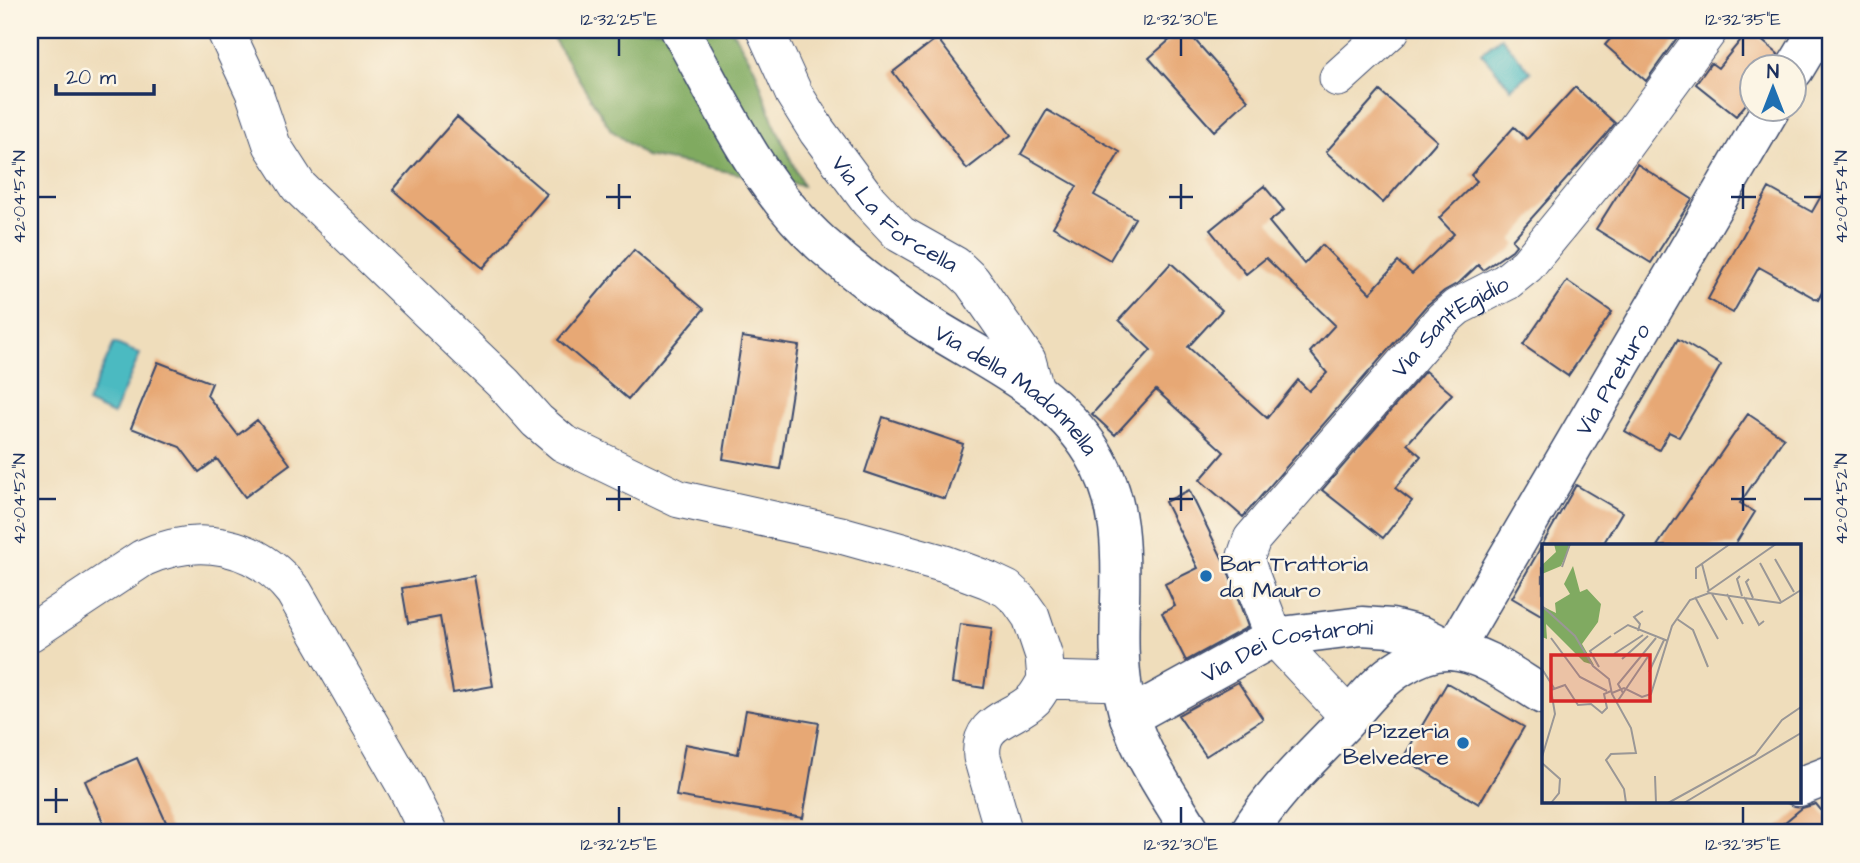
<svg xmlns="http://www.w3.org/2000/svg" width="1860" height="863" viewBox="0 0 1860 863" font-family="'Architects Daughter',sans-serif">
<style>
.forest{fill:#80aa61;stroke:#4e6c60;stroke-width:2}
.water{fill:#4bbac1;stroke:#337490;stroke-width:2}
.building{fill:#e7a875}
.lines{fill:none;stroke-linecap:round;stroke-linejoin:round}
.street-casing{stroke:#3b496c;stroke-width:39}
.secondary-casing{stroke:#3b496c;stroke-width:41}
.street{stroke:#fff;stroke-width:37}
.secondary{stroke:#fff;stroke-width:38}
.ticks{fill:none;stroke:#1b2f5e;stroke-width:2.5}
.poi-dot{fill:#1f6fb2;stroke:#fcf5e5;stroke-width:2.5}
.labels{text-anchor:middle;stroke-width:5;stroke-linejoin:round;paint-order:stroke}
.street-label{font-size:23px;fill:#1b2f5e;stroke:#fcf5e5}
.poi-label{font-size:23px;fill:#1b2f5e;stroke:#fcf5e5;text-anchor:start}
.inset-road{fill:none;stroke:#9a9796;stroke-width:2}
.view{fill:#d62828;fill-opacity:0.15;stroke:#d62828;stroke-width:3.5}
.inset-edge{fill:none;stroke:#1b2f5e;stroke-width:3.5}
.neatline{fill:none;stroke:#1b2f5e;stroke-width:2.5}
.ticks-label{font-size:18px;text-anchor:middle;fill:#1b2f5e}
</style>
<rect width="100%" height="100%" fill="#fcf5e5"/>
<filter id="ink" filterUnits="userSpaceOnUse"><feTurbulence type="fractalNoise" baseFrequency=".0143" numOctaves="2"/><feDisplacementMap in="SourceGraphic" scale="14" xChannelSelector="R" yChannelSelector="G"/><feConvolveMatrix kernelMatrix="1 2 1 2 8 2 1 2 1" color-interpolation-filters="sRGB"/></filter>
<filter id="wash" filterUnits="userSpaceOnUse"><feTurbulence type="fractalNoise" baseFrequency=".00686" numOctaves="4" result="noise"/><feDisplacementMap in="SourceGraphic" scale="28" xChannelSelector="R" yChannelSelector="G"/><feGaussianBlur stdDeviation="1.57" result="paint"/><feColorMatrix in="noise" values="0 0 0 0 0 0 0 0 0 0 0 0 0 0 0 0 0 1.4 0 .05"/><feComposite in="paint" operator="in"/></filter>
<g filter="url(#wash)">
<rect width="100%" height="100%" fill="#efddbb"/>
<path class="forest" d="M548 30H732L755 69 773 121 803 186 646 156 611 130Z"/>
<path class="water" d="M1501 37 1531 72 1511 88 1481 53Z
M114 343 140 354 113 415 87 403Z"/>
<g id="blocks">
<path class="building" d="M1181 30H1186L1248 100 1214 131 1149 58Z
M1618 30H1673L1679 35 1646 81 1605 45Z
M1749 30H1752V32L1778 54 1773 66H1752V97L1736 116 1696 84 1711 63 1718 68Z
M937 38 1011 135 967 169 893 72Z
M1575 87 1615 123 1604 137 1512 240 1516 245 1512 250 1483 270 1478 265 1460 282 1444 291 1426 306 1243 517 1200 480 1224 452 1156 390 1115 435 1092 414 1151 350 1119 320 1171 263 1222 310 1188 347 1267 418 1298 380 1309 391 1327 373 1310 352 1335 325 1266 258 1246 274 1210 230 1264 186 1284 210 1269 222 1304 264 1322 245 1370 293 1398 262 1412 274 1454 234 1439 218 1477 181 1471 175 1514 127 1527 139Z
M1380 91 1437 141 1383 203 1326 152Z
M1047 110 1120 152 1094 195 1135 218 1110 260 1053 227 1077 186 1021 154Z
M457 117 547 194 483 268 393 190Z
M1637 164 1692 199 1651 263 1596 229Z
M1830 180V277L1818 300 1759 267 1733 313 1708 299 1769 188 1812 212Z
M634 250 704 309 628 399 558 340Z
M1567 281 1612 312 1568 376 1523 345Z
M742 337 799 346 780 469 723 459Z
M1678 339 1721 365 1679 437 1669 432 1659 450 1625 431Z
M158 362 212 383 207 395 238 435 257 420 290 464 245 497 217 459 199 472 180 447 131 428Z
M1425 371 1452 394 1407 444 1421 456 1395 488 1412 501 1383 538 1322 490Z
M1748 414 1784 438 1740 503 1755 512 1734 546H1657Z
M883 417 963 444 945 499 865 472Z
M1576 485 1622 512 1602 546H1543V616L1512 598Z
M1189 490 1226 566 1248 627 1186 661 1162 613 1175 606 1165 584 1198 568 1165 502Z
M474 576 493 686 453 693 440 617 408 623 402 588Z
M960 624 992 628 984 688 952 683Z
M1238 682 1263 719 1206 756 1178 715Z
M1447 683 1524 727 1479 804 1403 758Z
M746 710 819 723 803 818 676 796 685 744 738 754Z
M137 758 171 833H108L85 781Z
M1816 804 1830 821V833H1772L1802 808Z"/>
</g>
</g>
<g filter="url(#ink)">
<use href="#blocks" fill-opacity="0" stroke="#3b496c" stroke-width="2"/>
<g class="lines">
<defs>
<g id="street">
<path d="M225 30 254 92 272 145 299 187 504 384 537 421 563 443 679 499 841 535 945 564 988 580 1007 589 1019 600 1031 617 1044 656 1046 680"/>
<path id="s1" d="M765 30 794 94 817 131 869 201 900 234 955 265 972 281 1027 360 1035 389"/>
<path d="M1338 78 1391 30"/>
<path d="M30 633 143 558C198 533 256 543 294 592L406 787 429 833"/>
<path id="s2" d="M1349 717 1274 637 1248 568 1246 556 1252 539 1442 320 1457 307 1506 282 1527 265 1620 151 1709 30"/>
<path d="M1004 833 982 757C978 719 1013 720 1034 699 1039 693 1042 687 1046 680L1122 682"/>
</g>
<g id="secondary">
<path id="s3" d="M680 30C722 104 758 187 823 245 858 276 897 305 937 330 994 365 1057 393 1093 453 1140 529 1109 614 1124 696 1134 747 1166 790 1192 833"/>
<path d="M1794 70 1818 30"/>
<path id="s4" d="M1453 651 1771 108"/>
<path id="s5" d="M1129 717 1274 637 1362 626 1391 628 1423 636 1453 651"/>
<path d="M1799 787 1830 775"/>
<path d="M1249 833C1274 791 1310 759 1343 724 1361 704 1378 681 1401 667 1415 658 1434 650 1451 651 1484 653 1516 679 1543 695"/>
</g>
</defs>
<use href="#street" class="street-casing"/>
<use href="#secondary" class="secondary-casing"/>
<use href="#street" class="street"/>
<use href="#secondary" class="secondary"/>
</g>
</g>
<path class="ticks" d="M619 38V56M1181 38V56M1743 38V56M619 184V209M1181 184V209M1743 184V209M38 197H56M606 197H631M1169 197H1193M1731 197H1756M1804 197H1822M619 486V511M1181 486V511M1743 486V511M38 499H56M606 499H631M1169 499H1193M1731 499H1756M1804 499H1822M56 788V813M44 800H68M619 807V824M1181 807V824M1743 807V824"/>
<g class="poi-dot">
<circle cx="1206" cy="576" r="7"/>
<circle cx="1463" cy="743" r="7"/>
</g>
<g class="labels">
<g class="street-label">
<text dy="8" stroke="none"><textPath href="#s1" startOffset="229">Via La Forcella</textPath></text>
<text dy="8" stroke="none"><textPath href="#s2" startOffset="506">Via Sant'Egidio</textPath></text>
<text dy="8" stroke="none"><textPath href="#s4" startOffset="315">Via Preturo</textPath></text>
<text dy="8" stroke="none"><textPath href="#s3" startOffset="502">Via della Madonnella</textPath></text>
<text dy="8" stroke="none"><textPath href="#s5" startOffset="175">Via Dei Costaroni</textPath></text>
</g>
<g class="poi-label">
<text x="1220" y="571">Bar Trattoria<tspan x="1220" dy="26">da Mauro</tspan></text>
<text x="1449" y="738" text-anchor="end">Pizzeria<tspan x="1449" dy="26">Belvedere</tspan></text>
</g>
</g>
<g transform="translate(1542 544)">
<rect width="259" height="259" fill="#efddbb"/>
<path d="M12 0H29L19 22 0 30V21L14 8ZM31 22 38 48 45 45 59 60 56 78 40 100 52 121 42 118 4 80 5 95 0 93V62L14 69 13 59 28 50 22 40Z" fill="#80aa61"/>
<path class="inset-road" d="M233 15 252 48M218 19 239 58M160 20 167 47M20 23 28 0M198 32 195 35 200 52M154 35V24L188 0M207 35 204 38 211 54M165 48 234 0M170 50 185 76M185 50 201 80M153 53 176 95M202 53 217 81 222 77M0 62 33 92 51 122 67 135 70 150 89 184 94 209 69 210 64 216 82 245 84 259M135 75 151 86 166 123M96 87 98 80 92 73 101 67M72 90 86 81 126 97M9 94 38 133 65 147M72 110 101 91M80 115 106 92M57 123 48 107 69 92M0 125 12 144M107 128 122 96M70 149 82 144 100 153 109 150 130 82 148 56 167 49 238 59 259 46M81 149 76 140 114 94M75 158 107 111M0 213 13 170 9 146 23 141 36 161 49 160 60 169 65 164 62 150 69 147M0 219 18 235 17 249 9 259M113 232 114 259M126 259 213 211 240 176 259 163M142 259 259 189"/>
<path class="view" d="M9 111H108V157H9Z"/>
<rect width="259" height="259" class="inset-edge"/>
</g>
<rect width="1860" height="863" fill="none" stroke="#fcf5e5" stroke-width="77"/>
<g transform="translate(1773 88)"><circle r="33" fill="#fcf5e5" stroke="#a2a6af" stroke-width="2"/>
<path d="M0-5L12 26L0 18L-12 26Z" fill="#1f6fb2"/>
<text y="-10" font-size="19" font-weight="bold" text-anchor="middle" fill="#1b2f5e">N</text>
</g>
<path d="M56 84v10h98v-10" fill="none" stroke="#1b2f5e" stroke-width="3.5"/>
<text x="66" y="84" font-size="21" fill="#1b2f5e" stroke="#fcf5e5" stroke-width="5" paint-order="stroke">20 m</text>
<rect x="38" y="38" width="1784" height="786" class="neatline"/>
<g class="ticks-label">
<text x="619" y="25">12°32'25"E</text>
<text x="1181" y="25">12°32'30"E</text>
<text x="1743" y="25">12°32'35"E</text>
<text transform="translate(19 197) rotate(-90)" y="6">42°04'54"N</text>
<text transform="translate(1841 197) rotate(-90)" y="6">42°04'54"N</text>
<text transform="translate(19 499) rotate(-90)" y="6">42°04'52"N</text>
<text transform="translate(1841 499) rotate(-90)" y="6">42°04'52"N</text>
<text x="619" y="850">12°32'25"E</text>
<text x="1181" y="850">12°32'30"E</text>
<text x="1743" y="850">12°32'35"E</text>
</g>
</svg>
